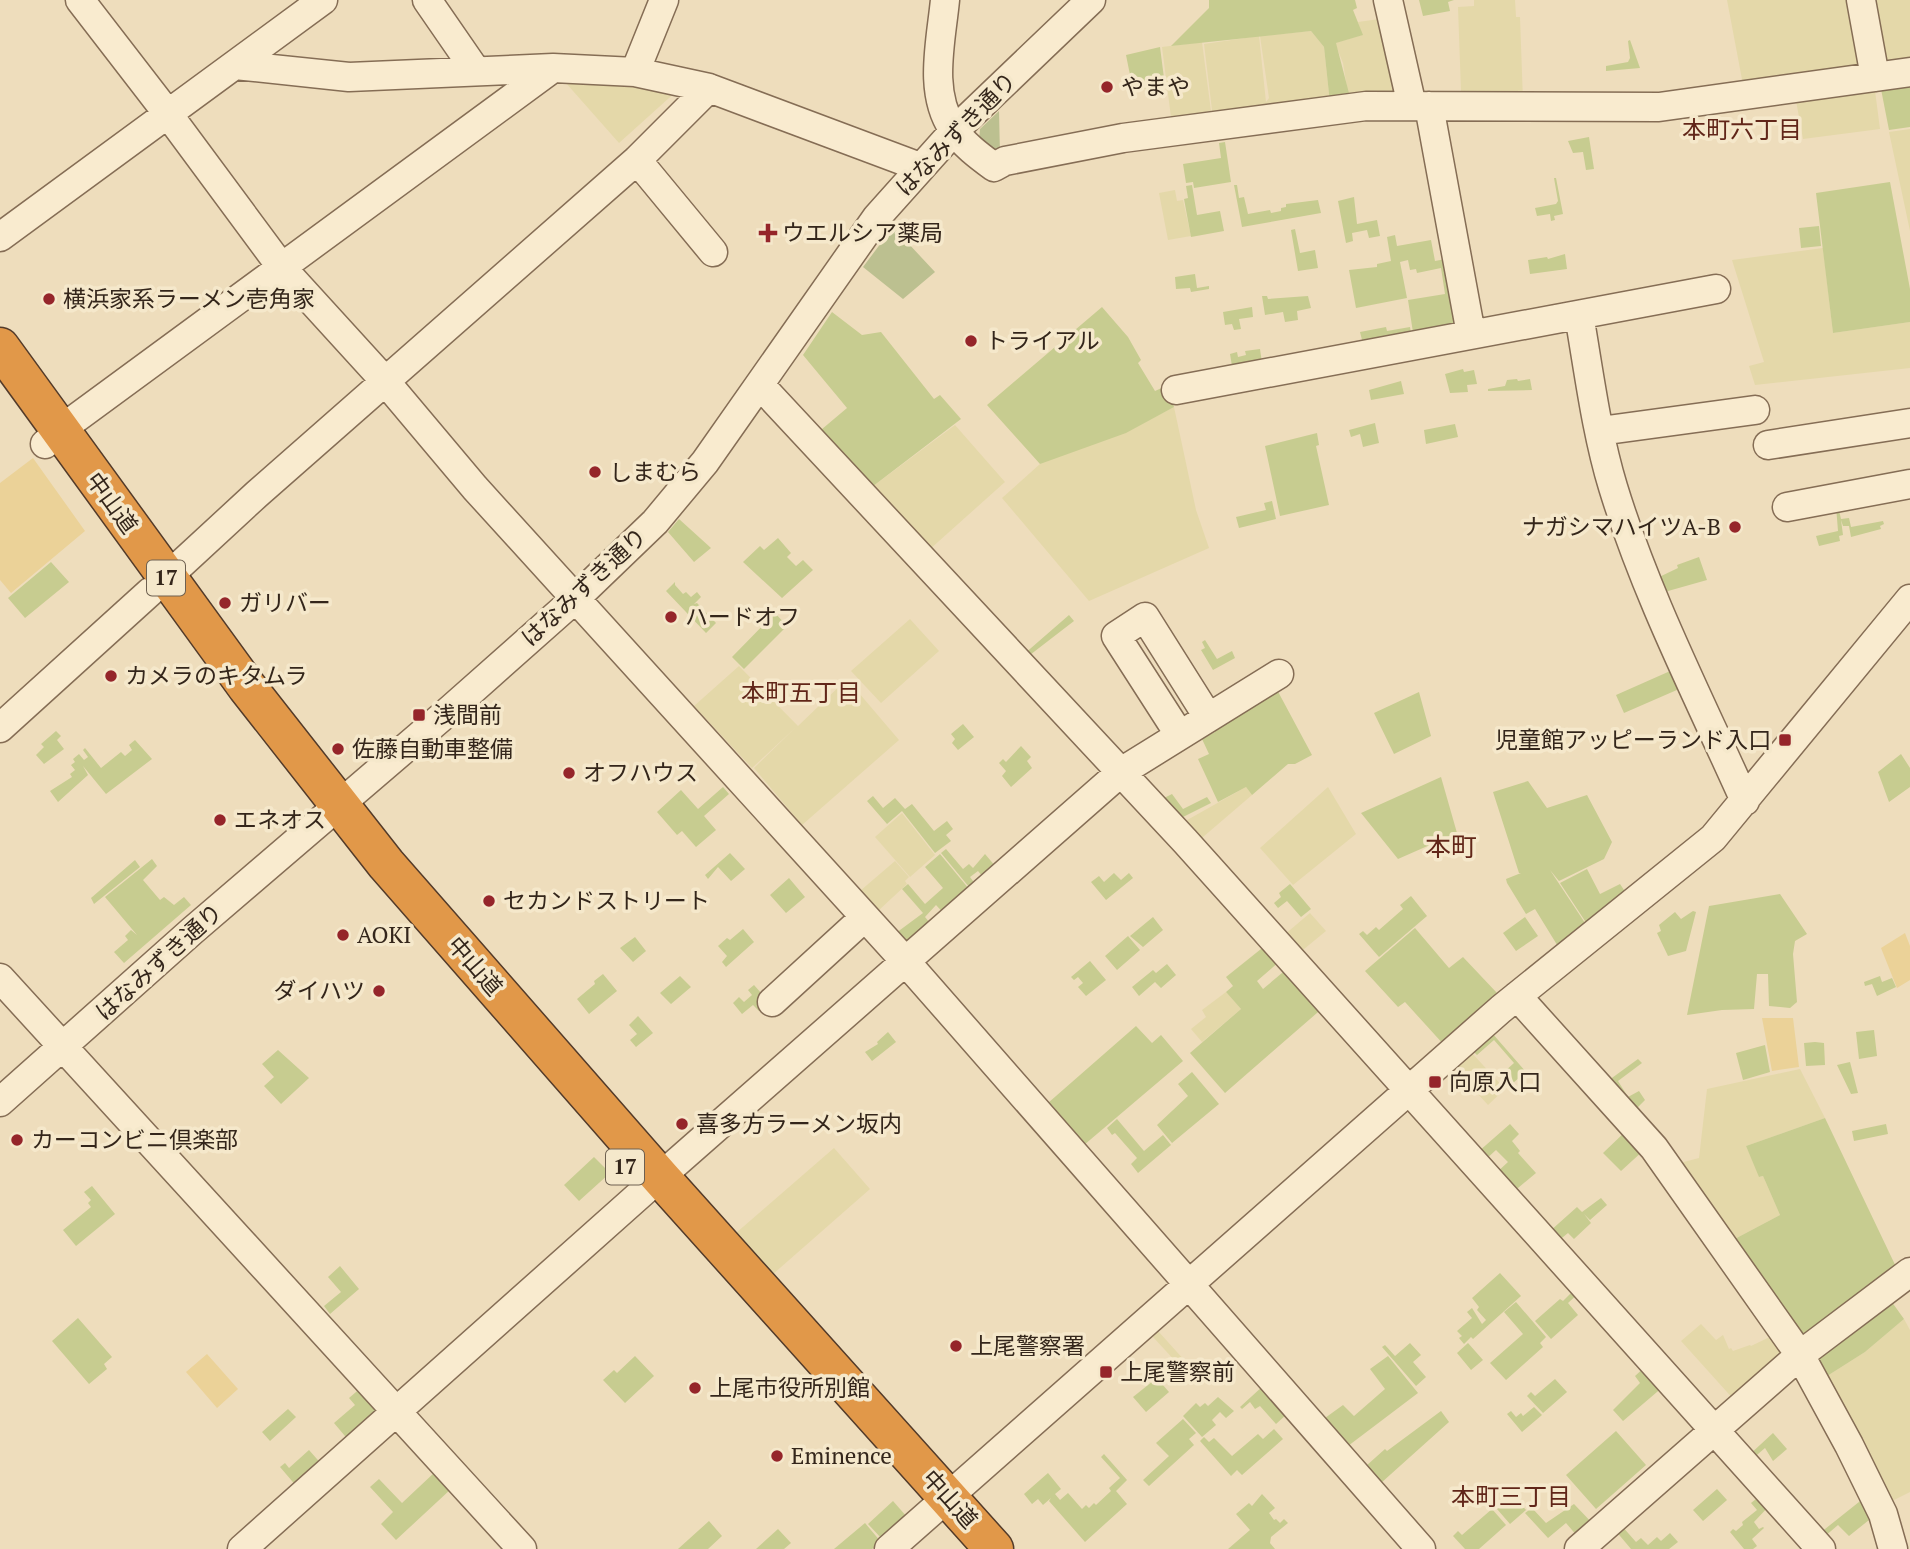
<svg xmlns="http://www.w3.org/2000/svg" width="1910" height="1549" viewBox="0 0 1910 1549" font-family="'PT Serif','Noto Sans JP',serif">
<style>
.farmland{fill:#e4d8a9}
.green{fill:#c7cc90}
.sand{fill:#ebd298}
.cemetery{fill:#bcc090}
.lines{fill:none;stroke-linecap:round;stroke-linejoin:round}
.minor-casing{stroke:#856d55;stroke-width:31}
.highway-casing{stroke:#533b2a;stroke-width:41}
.minor{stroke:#f9ebcf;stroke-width:28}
.highway{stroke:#e19849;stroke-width:38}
.poi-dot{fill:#95252a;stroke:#f5e8cb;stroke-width:2.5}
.labels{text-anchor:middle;stroke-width:7;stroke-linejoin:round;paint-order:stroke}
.shield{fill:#f5e8cb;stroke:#6e6050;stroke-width:2}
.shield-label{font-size:21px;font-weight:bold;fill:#34261b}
.poi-label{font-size:23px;fill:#34261b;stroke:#f5e8cb;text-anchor:start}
.street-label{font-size:23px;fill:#34261b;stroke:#f5e8cb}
.neighbourhood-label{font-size:24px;fill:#612619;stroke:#f5e8cb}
.quarter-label{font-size:26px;fill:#612619;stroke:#f5e8cb}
</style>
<rect width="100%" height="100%" fill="#eeddbc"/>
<path class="farmland" d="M1474 0H1515L1516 17H1520L1523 101 1466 99 1461 91 1458 7 1474 6Z
M1727 0H1856L1868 71 1744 90Z
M1867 0H1910V67L1880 71Z
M1387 18 1404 91 1351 101 1348 94 1343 63 1335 43 1362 35 1358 22Z
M1311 31 1324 47 1330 103 1266 105 1213 118 1204 44 1259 36 1266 102 1269 98 1260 36Z
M1202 42 1212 119 1172 125 1162 47Z
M558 74 679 89 619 143Z
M1874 83 1880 129 1803 139 1795 95Z
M1910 129V231L1889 132Z
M1175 190 1177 201 1183 200 1191 236 1168 240 1159 193Z
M1823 248 1833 333 1910 322V368L1755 385 1749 366 1764 362 1732 260Z
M1174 407 1196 510 1209 548 1089 601 1002 498 1040 464 1119 418 1126 432Z
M955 425 1005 482 929 550 868 490Z
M910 619 939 651 881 703 851 671Z
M739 666 798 726 847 679 899 740 802 825 754 768 796 727 752 768 694 706Z
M1246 787 1252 795 1196 843 1180 824Z
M1328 787 1356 834 1293 885 1260 848Z
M902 813 935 855 910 877 875 837Z
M895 861 909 877 905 881 907 884 878 911 860 891Z
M1310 913 1326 931 1298 954 1283 936Z
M1226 992 1241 1009 1202 1042 1191 1029 1206 1017 1202 1010Z
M1471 1052 1505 1089 1488 1105 1454 1068Z
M1800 1069 1825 1118 1746 1146 1760 1177 1763 1176 1780 1215 1729 1242 1676 1164 1699 1158 1707 1089Z
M834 1148 870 1189 772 1275 736 1233Z
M1904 1319 1910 1330V1492L1890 1502 1824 1378 1865 1352Z
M1701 1324 1716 1340 1723 1335 1729 1349 1731 1348 1733 1351 1750 1345 1751 1346 1776 1334 1791 1355 1736 1402 1681 1341Z
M1158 1331 1186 1362 1177 1369 1185 1378 1177 1386 1165 1373 1177 1363 1153 1337Z"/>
<path class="green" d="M1209 0H1355L1357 8 1353 10 1363 35 1336 43 1351 101 1330 103 1324 47 1311 31 1171 46 1209 8Z
M1419 0H1454L1448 2 1450 11 1423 16Z
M1630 40 1640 68 1606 71V66L1628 62 1630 58 1628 41Z
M1160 47 1165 86 1133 90 1126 55Z
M1910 79V127L1889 130 1880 84Z
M1589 137 1594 169 1586 170 1583 152 1573 153 1568 141Z
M1225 142 1231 182 1194 188 1193 182 1186 183 1183 164 1221 158 1219 143Z
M1554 178H1556L1563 214 1554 216 1555 220 1551 221 1550 214 1537 216 1535 208 1556 204 1558 201Z
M1890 182 1910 289V322L1833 333 1816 193Z
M1192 185 1197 215 1220 211 1224 231 1191 237 1184 199 1188 198 1186 186Z
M1234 185H1237L1239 198 1244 197 1248 214 1270 210 1271 213 1281 211V208L1286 207V204L1318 200 1321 213 1242 227Z
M1354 197 1357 224 1377 220 1380 236 1369 238 1367 230 1352 233 1353 241 1346 243 1338 201Z
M1819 226 1821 246 1801 248 1799 228Z
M1295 229 1300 253 1315 250 1318 268 1298 271 1291 230Z
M1395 235 1397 246 1431 240 1435 261 1451 258 1463 324 1414 339 1408 300 1445 294 1441 268 1417 273 1416 269 1410 270 1408 260 1400 262 1407 298 1356 308 1349 270 1377 267V264L1391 261 1387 237Z
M1565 254 1567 269 1530 274 1528 260 1547 257 1548 259Z
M1195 274 1197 288 1209 286V289L1191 292 1190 288 1176 289 1175 277Z
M1262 296H1267L1268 299 1308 296 1311 308 1297 311 1298 320 1285 322 1283 312 1265 315Z
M1102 307 1128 337 1141 360 1138 363 1155 391 1166 386 1174 407 1126 433 1040 464 987 405Z
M1252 307 1253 317 1239 319 1241 329 1234 330 1232 324 1225 325 1223 312Z
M832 312 862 335 881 332 934 399 940 395 961 419 868 490 815 435 847 408 803 355Z
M1386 327 1387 331 1410 327 1412 339 1381 344 1380 337 1362 340 1360 332Z
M1260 349 1262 363 1233 372 1230 354 1237 352 1238 357 1246 355 1245 351Z
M1463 369 1464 372 1474 370 1477 384 1467 385 1468 392 1450 393 1445 374Z
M1517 379 1518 381 1530 379 1532 390 1488 391V389L1505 386 1507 380Z
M1401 381 1404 394 1371 400 1369 390Z
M1375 423 1379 443 1363 447 1360 434 1351 437 1349 430Z
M1455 424 1458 437 1426 444 1424 430Z
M1317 433 1319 445 1316 446 1329 505 1280 516 1265 446Z
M1272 501 1276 519 1239 528 1236 517 1266 510 1264 503Z
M1836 506H1838L1841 519 1849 518 1851 527 1883 521 1884 524 1880 526 1881 529 1851 537 1849 526H1843L1841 520 1843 535 1839 536 1840 541 1819 546 1816 536 1838 531Z
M679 519 711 548 694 562 668 532Z
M778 538 791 553 787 557 796 566 803 560 813 570 782 598 743 562 760 546 764 550Z
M1699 557 1707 580 1661 593 1655 579 1678 568 1677 565Z
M51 562 69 582 25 618 8 598Z
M675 582V585L683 594 686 592 691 597 697 592 701 597 694 604 697 603 716 623 706 633 666 591Z
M775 613 787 626 744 669 732 657Z
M1069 615 1074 621 1026 658 1023 655Z
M1205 640 1217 659 1232 651 1235 658 1213 670 1201 650 1205 648 1202 642Z
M1677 668 1686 686 1624 713 1616 695Z
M1275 686 1312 755 1295 764H1288L1252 795 1246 787 1218 802 1198 759 1209 754 1202 739 1215 732 1210 722Z
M1419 692 1431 736 1394 754 1374 713Z
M963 724 974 737 958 750 952 743 955 739 951 734Z
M56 731 61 736 57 740 64 749 44 764 36 755 44 747 41 744Z
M135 740 152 759 106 794 83 766 88 775 58 802 50 791 72 777 70 774 75 770 71 765 75 762 73 759 79 754 84 760 88 757 83 750 85 748 101 768 121 752 125 756 132 750 129 745Z
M1021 746 1031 757 1027 761 1032 768 1011 787 1002 776 1006 771 999 763 1003 759 1006 762Z
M1901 754 1910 768V787L1889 802 1878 772Z
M1441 777 1457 833 1398 859 1361 813Z
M1528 781 1547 808 1587 795 1612 842 1604 859 1559 881 1550 870 1587 926 1559 948 1535 909 1526 914 1507 883 1506 879 1521 873H1519L1493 792Z
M723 787 729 794 704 816 716 830 696 847 682 831 677 835 657 812 681 790 698 809Z
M1172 794 1183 809 1207 797 1211 803 1177 820V813L1171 805 1160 800Z
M873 796 883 808 895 798 905 809 912 804 934 831 947 821 953 829 946 835 951 841 935 853 902 811 887 824 867 801Z
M946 849 963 869 969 864 973 868 985 854 996 867 987 882 978 871 970 877 979 889 974 893 941 853Z
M730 853 745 869 731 881 718 867 708 879 705 875Z
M940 854 974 895 948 918 936 905 925 917 935 929 911 950 896 933 923 913 902 889 908 884 925 904 943 888 925 867Z
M152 859 157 866 143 880 160 900 164 897 174 905 184 897 191 905 124 963 114 952 128 940 125 936 131 930 137 935 105 897Z
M135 860 140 867 94 904 91 898Z
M1587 869 1600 894 1620 884 1626 893 1587 924 1560 883Z
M1114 873 1121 880 1129 873 1133 878 1106 900 1091 882 1099 876 1104 882Z
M789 878 805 897 786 913 770 895Z
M1290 884 1311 909 1301 917 1287 901 1278 908 1274 903 1281 897 1279 893Z
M1780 894 1807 934 1795 941 1793 954 1797 1002 1790 1008 1769 1006 1768 974H1757L1754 1009 1722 1010 1687 1015 1709 906Z
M1411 896 1427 916 1379 957 1359 934 1363 931 1367 935 1376 927 1379 930 1403 909 1400 905Z
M1693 911 1696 912 1686 951 1668 956 1657 933 1661 931 1659 925 1675 912 1681 919Z
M1153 917 1163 930 1143 947 1130 936Z
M1525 917 1538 936 1516 951 1503 933Z
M1415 928 1449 968 1463 957 1497 993V999L1445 1046 1405 1002 1398 1007 1365 971Z
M743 929 754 942 726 967 722 962 727 956 718 946 727 938 730 940Z
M1128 936 1140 950 1117 970 1105 956Z
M635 937 646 951 633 962 620 948Z
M1266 945 1281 960 1257 981 1263 989 1288 968 1325 1006 1225 1093 1190 1053 1241 1009 1226 992 1233 986 1226 977Z
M1090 961 1106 980 1086 996 1078 987 1083 983 1078 977 1074 980 1071 977Z
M1167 964 1176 975 1161 988 1155 982 1139 996 1132 987 1153 970 1156 973Z
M603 974 617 991 589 1014 577 999 595 984 594 981Z
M680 976 691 987 671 1004 660 993Z
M1880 976 1882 982 1892 978 1896 987 1877 996 1872 984 1865 986 1864 982Z
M754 985 769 1002 759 1011 753 1005 742 1014 733 1003 739 997 744 1002 752 995 748 990Z
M638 1016 653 1033 636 1047 630 1040 637 1034 629 1025Z
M1136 1026 1152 1043 1161 1035 1183 1061 1084 1145 1048 1103Z
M1874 1030 1877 1056 1859 1059 1856 1032Z
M888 1032 896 1042 872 1061 865 1052 878 1044 877 1042Z
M1492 1033 1526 1072 1513 1083 1504 1072 1514 1063 1494 1040 1477 1055 1472 1050Z
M1815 1042 1824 1043 1825 1065 1806 1066 1804 1043Z
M1765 1045 1770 1072 1743 1080 1736 1053Z
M278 1050 309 1078 281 1104 264 1086 274 1077 262 1064Z
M1638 1059 1642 1063 1618 1081 1628 1097 1639 1091 1645 1100 1635 1110 1605 1083Z
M1850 1062 1858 1093 1851 1094 1837 1065Z
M1192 1072 1219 1104 1172 1143 1157 1125 1188 1096 1178 1084Z
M1825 1118 1899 1273 1800 1340 1729 1242 1780 1215 1763 1176 1759 1177 1746 1146Z
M1117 1119 1144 1151 1163 1135 1171 1145 1138 1173 1131 1164 1137 1158 1115 1133 1112 1135 1107 1128Z
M1510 1124 1519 1134 1512 1141 1520 1151 1518 1153 1536 1173 1512 1193 1495 1174 1508 1162 1496 1150 1485 1160 1478 1152Z
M1886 1124 1888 1134 1854 1141 1852 1131Z
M1627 1130 1644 1150 1621 1171 1603 1153Z
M594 1157 610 1173 579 1201 564 1185Z
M92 1186 115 1214 76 1246 63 1230 91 1207 88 1203 91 1200 84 1192Z
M1601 1198 1607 1205 1590 1220 1584 1214 1591 1223 1574 1239 1568 1233 1557 1242 1549 1232 1577 1207 1582 1212Z
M1555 1265 1580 1292 1568 1303 1578 1315 1551 1339 1535 1321 1560 1299 1563 1301 1571 1293 1550 1269Z
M340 1266 359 1289 330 1314 324 1306 341 1292 328 1277Z
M1500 1273 1521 1296 1473 1339 1471 1337 1464 1344 1459 1338 1462 1336 1457 1331 1472 1318 1467 1312 1472 1308 1482 1324 1486 1320 1477 1310 1479 1307 1472 1298Z
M1889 1298 1904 1319 1865 1352 1824 1378 1812 1357Z
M1516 1302 1546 1337 1540 1343 1543 1347 1506 1380 1490 1363 1523 1334 1504 1312Z
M78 1318 112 1357 104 1364 107 1369 89 1384 52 1341Z
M1410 1343 1421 1355 1413 1362 1426 1377 1416 1386 1382 1347 1385 1345 1395 1356Z
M1468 1343 1483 1360 1471 1370 1457 1353Z
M635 1356 654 1376 625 1403 603 1380 614 1370 617 1373Z
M1388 1356 1418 1393 1348 1446 1325 1418 1343 1405 1354 1416 1385 1389 1370 1369Z
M1646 1366 1664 1386 1623 1421 1613 1410 1640 1383 1635 1376Z
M1163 1373 1168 1378 1162 1384 1169 1392 1146 1412 1133 1397Z
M1555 1379 1567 1392 1543 1413 1527 1396 1531 1392 1535 1396Z
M363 1386 386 1412 350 1442 334 1423 355 1405 349 1398Z
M1263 1386 1287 1414 1276 1424 1260 1406 1255 1409 1250 1402 1242 1409 1240 1407Z
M1218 1397 1234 1411 1226 1418 1220 1412 1212 1420 1216 1425 1202 1437 1183 1416 1196 1403 1200 1407 1205 1403 1208 1406Z
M1534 1407 1542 1415 1522 1432 1507 1414 1511 1411 1516 1417 1521 1413 1523 1416Z
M288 1409 296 1417 270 1441 262 1432Z
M1441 1411 1449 1422 1381 1483 1366 1466 1385 1449 1387 1451Z
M1183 1419 1196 1433 1189 1439 1194 1445 1149 1486 1143 1480 1169 1456 1156 1443Z
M1274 1429 1283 1439 1242 1475 1237 1470 1231 1476 1200 1441 1204 1437 1209 1442 1214 1438 1232 1456 1258 1434 1263 1439Z
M1616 1431 1646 1465 1596 1509 1566 1475Z
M1773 1433 1787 1449 1773 1461 1765 1448 1751 1460 1748 1456Z
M309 1450 324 1467 298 1488 280 1467 285 1463 289 1468Z
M1104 1454 1127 1480 1116 1491 1127 1504 1085 1542 1049 1501 1051 1498 1043 1505 1038 1499 1032 1504 1024 1494 1048 1473 1061 1489 1055 1494 1060 1500 1068 1493 1082 1509 1086 1505 1089 1508 1094 1503 1096 1505 1111 1491 1109 1488 1120 1478 1101 1457Z
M435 1472 451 1489 396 1540 381 1524 393 1512 370 1487 379 1479 402 1503Z
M1717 1489 1727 1500 1703 1521 1693 1510Z
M1262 1494 1275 1508 1269 1513 1274 1520 1276 1519 1280 1523 1284 1519 1288 1523 1271 1537 1270 1543 1275 1549H1228L1250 1530 1236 1514 1249 1503 1252 1506Z
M1761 1495 1770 1505 1754 1522 1759 1529 1763 1527 1764 1528 1752 1539 1757 1546 1753 1549H1744L1730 1532 1733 1529 1736 1531 1743 1525 1742 1522 1757 1510 1751 1503Z
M1864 1498V1508L1869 1520 1849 1536 1838 1525 1824 1537 1820 1533Z
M1517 1500 1526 1510 1510 1524 1497 1509 1504 1505 1506 1507Z
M893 1501 907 1517 882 1539 868 1524Z
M1574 1504 1595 1526 1569 1549H1565L1578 1537 1566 1523 1548 1538 1525 1513 1532 1508 1546 1523Z
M1492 1509 1506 1525 1479 1549H1465L1453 1536 1458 1531 1462 1535Z
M709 1521 722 1536 708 1549H678Z
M865 1523 881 1542 872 1549H834Z
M1621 1525 1636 1542 1641 1538 1648 1545 1657 1537 1661 1541 1670 1533 1678 1542 1669 1549H1631L1615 1530Z
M778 1529 791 1543 784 1549H756Z"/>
<path class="sand" d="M33 458 85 531 11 593 0 580V483Z
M1905 933 1910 946V980L1897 988 1881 948Z
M1762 1018H1793L1799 1067 1772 1071Z
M207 1354 238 1389 217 1408 186 1372Z"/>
<path class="cemetery" d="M999 111 1000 155 979 140 980 129Z
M893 227 935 272 903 299 863 267Z"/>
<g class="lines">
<defs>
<path id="minor" d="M80 0 168 114 282 268 385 381 475 488 906 962 1421 1549
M427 0 476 71
M945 0C941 42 928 92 953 129 963 144 979 156 994 167L1005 161 1123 138 1366 106 1659 107 1910 72
M1388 0 1412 106
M1861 0 1875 77
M235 65 349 77 553 68 635 72 709 88 920 167
M635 72 664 0
M1429 106 1471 334
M637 160 713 252
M0 237 323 0
M1579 315C1589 372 1596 431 1613 487 1646 595 1699 698 1745 801
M760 385 1185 841 1821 1549
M1176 390 1716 289
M1600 431 1755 410
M45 444 60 430 553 68
M1768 445 1910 423
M1787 507 1910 484
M166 578 257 494 637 160 709 88
M0 728 150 592
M1179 734 1116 636 1145 617 1208 717
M0 978 522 1549
M1517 996 1654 1148 1800 1355 1849 1445 1883 1514 1893 1549
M772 1002 865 917
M0 1102 192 931 451 709 576 598 655 522 705 462 877 217 954 131 1091 0
M660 1177 1121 772 1279 674
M242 1549 645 1190
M889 1549 1501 1009 1713 838 1910 599
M1579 1549 1800 1355 1910 1272"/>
<path id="highway" d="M0 347 247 687 386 864 660 1177 994 1549"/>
</defs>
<use href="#minor" class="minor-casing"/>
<use href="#highway" class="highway-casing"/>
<use href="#minor" class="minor"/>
<use href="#highway" class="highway"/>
</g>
<g class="poi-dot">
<circle cx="1107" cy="87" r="7"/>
<path d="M764.5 222.5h7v7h7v7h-7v7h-7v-7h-7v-7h7z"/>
<circle cx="49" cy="299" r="7"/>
<circle cx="971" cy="341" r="7"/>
<circle cx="595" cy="472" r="7"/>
<circle cx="1735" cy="527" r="7"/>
<circle cx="225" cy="603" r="7"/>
<circle cx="671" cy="617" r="7"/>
<circle cx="111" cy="676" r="7"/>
<rect x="412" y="708" width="14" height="14" rx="3.5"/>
<rect x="1778" y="733" width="14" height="14" rx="3.5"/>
<circle cx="338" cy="749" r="7"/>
<circle cx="569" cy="773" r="7"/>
<circle cx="220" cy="820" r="7"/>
<circle cx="489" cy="901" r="7"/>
<circle cx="343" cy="935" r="7"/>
<circle cx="379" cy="991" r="7"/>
<rect x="1428" y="1075" width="14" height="14" rx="3.5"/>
<circle cx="682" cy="1124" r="7"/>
<circle cx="17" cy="1140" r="7"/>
<circle cx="956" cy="1346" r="7"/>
<rect x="1099" y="1365" width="14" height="14" rx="3.5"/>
<circle cx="695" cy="1388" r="7"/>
<circle cx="777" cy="1456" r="7"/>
</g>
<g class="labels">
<g class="shield">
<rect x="147" y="560.5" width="38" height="35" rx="5"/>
<rect x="606" y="1149.5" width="38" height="35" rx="5"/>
</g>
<g class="shield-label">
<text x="166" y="585">17</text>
<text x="625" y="1174">17</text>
</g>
<g class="poi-label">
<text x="1121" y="95">やまや</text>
<text x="782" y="241">ウエルシア薬局</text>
<text x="63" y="307">横浜家系ラーメン壱角家</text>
<text x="985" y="349">トライアル</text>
<text x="609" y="480">しまむら</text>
<text x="1721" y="535" text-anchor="end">ナガシマハイツA-B</text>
<text x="239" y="611">ガリバー</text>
<text x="685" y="625">ハードオフ</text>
<text x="125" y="684">カメラのキタムラ</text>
<text x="433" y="723">浅間前</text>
<text x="1771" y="748" text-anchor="end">児童館アッピーランド入口</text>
<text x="352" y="757">佐藤自動車整備</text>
<text x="583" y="781">オフハウス</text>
<text x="234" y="828">エネオス</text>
<text x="503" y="909">セカンドストリート</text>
<text x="357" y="943">AOKI</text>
<text x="365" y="999" text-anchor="end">ダイハツ</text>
<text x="1449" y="1090">向原入口</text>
<text x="696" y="1132">喜多方ラーメン坂内</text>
<text x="31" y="1148">カーコンビニ倶楽部</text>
<text x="970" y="1354">上尾警察署</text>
<text x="1120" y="1380">上尾警察前</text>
<text x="709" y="1396">上尾市役所別館</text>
<text x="791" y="1464">Eminence</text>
</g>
<g class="street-label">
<text transform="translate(956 134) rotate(-46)" y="8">はなみずき通り</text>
<text transform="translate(112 503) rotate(54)" y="8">中山道</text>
<text transform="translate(584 587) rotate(-43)" y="8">はなみずき通り</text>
<text transform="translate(159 962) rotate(-42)" y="8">はなみずき通り</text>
<text transform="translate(475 966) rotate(49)" y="8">中山道</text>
<text transform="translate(950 1499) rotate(48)" y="8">中山道</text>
</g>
<g class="neighbourhood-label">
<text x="1742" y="138">本町六丁目</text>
<text x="801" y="701">本町五丁目</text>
<text x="1511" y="1505">本町三丁目</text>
</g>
<g class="quarter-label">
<text x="1451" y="856">本町</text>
</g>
</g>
</svg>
